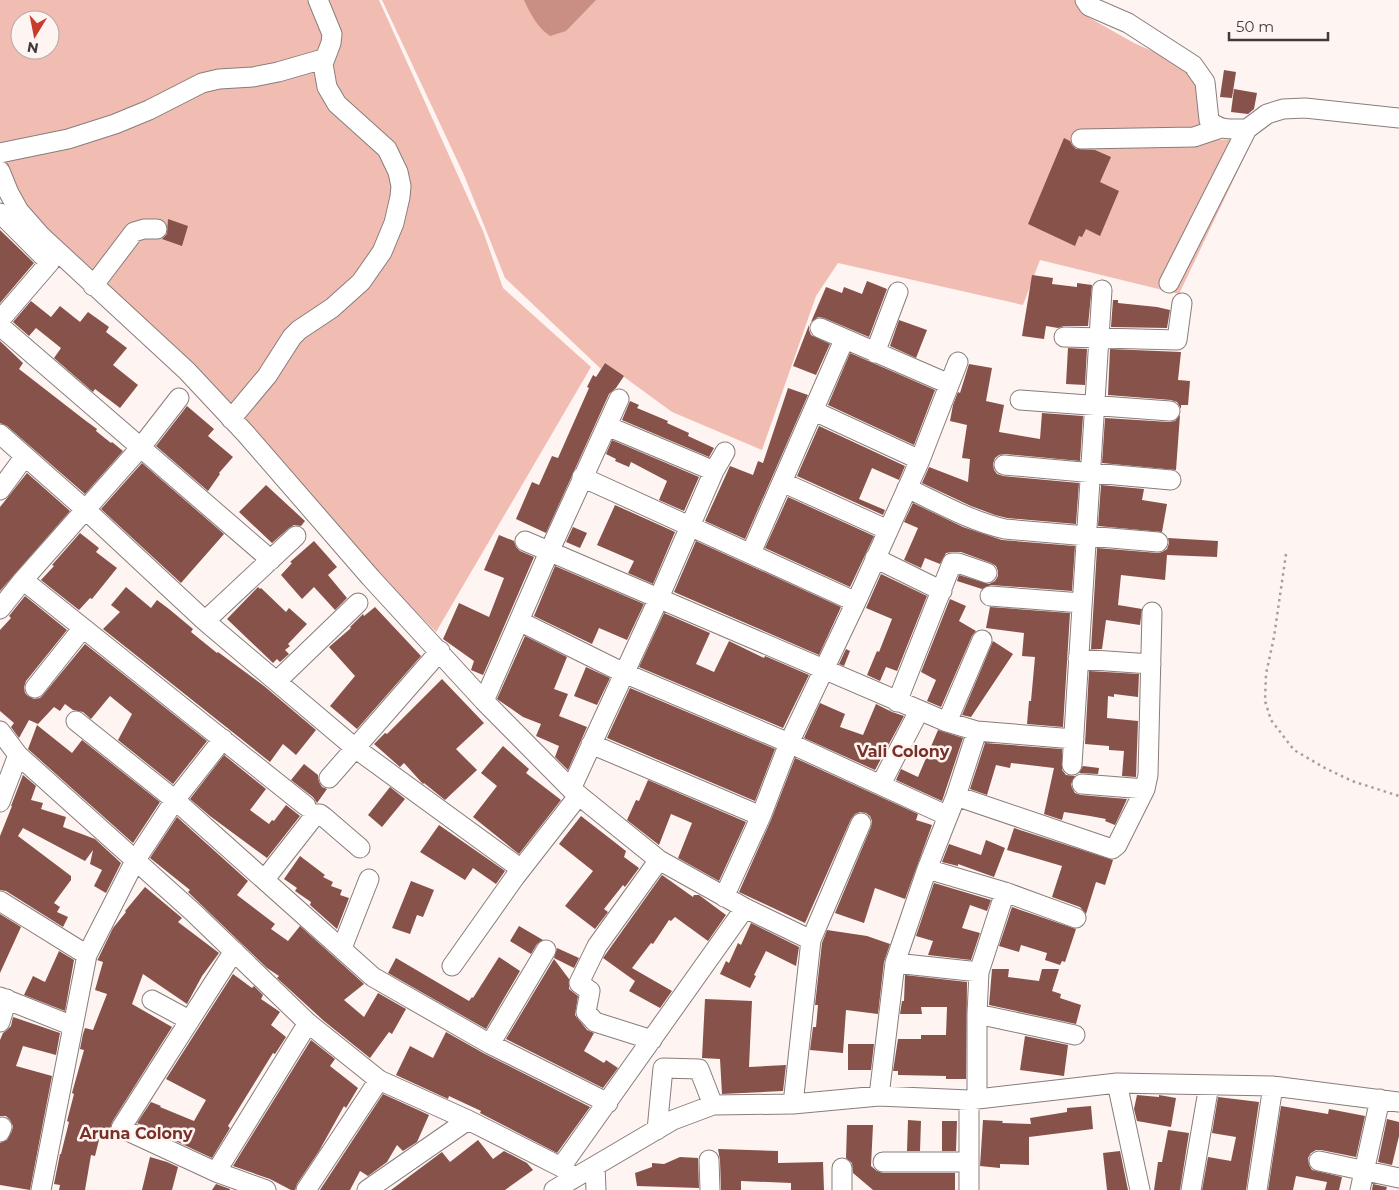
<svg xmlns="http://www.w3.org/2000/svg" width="1399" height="1190" viewBox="0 0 1399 1190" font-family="Montserrat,sans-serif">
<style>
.green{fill:#f1bdb3;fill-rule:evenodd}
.water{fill:#c98e84}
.building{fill:#875249}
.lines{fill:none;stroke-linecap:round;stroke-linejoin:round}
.minor-casing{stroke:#887d7a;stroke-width:21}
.path{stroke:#a69f9d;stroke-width:2.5;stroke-dasharray:2.5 4;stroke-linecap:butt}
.minor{stroke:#fff;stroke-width:19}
.labels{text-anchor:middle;stroke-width:5;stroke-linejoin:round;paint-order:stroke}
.neighbourhood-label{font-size:16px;font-weight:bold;fill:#773128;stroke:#fef4f2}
</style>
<rect width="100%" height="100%" fill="#fef4f2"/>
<path class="green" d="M0 0H379L483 231 503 288 591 367 436 632 0 194ZM20 20H50V50H20Z
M382 0H1078L1080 8 1088 17 1134 43 1182 64 1203 90 1202 140 1253 139 1179 294 1040 260 1023 305 838 263 816 296 762 450 672 412 605 363 601 369 505 278 464 175Z"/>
<path class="water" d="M524 0H596L566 31 550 36C537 27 531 15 524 0Z"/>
<path class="building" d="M1224 70 1236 72 1232 98 1220 97Z
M1234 89 1257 93 1254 109 1248 114 1231 112Z
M1064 138 1070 141 1072 145 1076 149 1095 150 1111 157 1100 182 1119 191 1100 236 1086 229 1082 237 1079 236 1075 246 1028 224Z
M168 219 188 226 182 246 162 239 167 234Z
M0 230 34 263 0 303Z
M1032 275 1053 278 1052 284 1077 287V283L1092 285 1088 326H1064L1058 328 1046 326 1044 339 1022 336Z
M867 281 887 289 869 337 824 318 818 317 811 322 826 287 842 293 844 287 862 294Z
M1113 300H1118V303L1157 307 1170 310 1167 328 1111 327Z
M31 301 51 317 60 306 80 322 88 312 109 327 106 332 127 348 113 365 138 385 120 408 95 389 93 392 54 358 61 348 36 328 29 336 13 322Z
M899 320 927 330 916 358 890 346Z
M809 325V330L811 335 830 344 816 375 793 366Z
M0 341 23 363 19 369 86 421 97 429 96 431 111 443 112 442 123 451 85 494 7 426 0 423Z
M1068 348 1087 349 1085 385 1066 384Z
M1110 349 1181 352 1178 380 1190 381 1188 405H1181V409L1177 402 1171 400 1108 395Z
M850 353 935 390 914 445 828 405Z
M605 363 624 376 616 388 609 394 546 533 516 519 532 482 539 485 552 456 558 458 589 388 587 387 593 375 596 377Z
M969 364 992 368 986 401 1004 405 999 432 1040 439 1042 413 1083 416 1080 461 1005 454 999 455 995 458 993 464 994 470 997 474 1003 476 1079 483 1076 524 1007 518 995 515 971 506 922 483 929 467 968 482 970 459 962 458 967 425 950 421 953 405 958 392 960 393Z
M788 388 808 395 745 539 705 521 730 466 753 475 758 461 763 463Z
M630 401 639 405 637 408 668 421 667 423 689 433 688 436 714 448 709 457 622 420Z
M187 406 214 429 208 436 233 457 219 473 220 474 208 491 156 446Z
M1180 415 1176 470 1102 463 1105 418 1169 422 1175 421Z
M819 426 905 466 899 480 872 468 859 499 885 510 883 515 797 476Z
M612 440 699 477 684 511 659 500 667 481 631 462 629 467 615 461 616 459 606 454Z
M142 463 224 534 181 583 101 509Z
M27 473 70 511 0 591V507Z
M266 485 305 521 301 526 294 525 289 528 272 543 239 512Z
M1101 485 1144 489 1142 500 1167 504 1162 532 1098 526Z
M788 497 874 536 850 587 765 548Z
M913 503 963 527 1002 540 1075 546 1072 591 991 585 982 589 957 581 959 575 989 584 995 581 998 576V571L996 566 991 563 961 552H952L946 553 940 564 925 558 921 568 904 560 918 528 904 522Z
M615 505 675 532 653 584 628 573 634 561 597 545Z
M573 527 587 533 580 548 566 542Z
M80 533 99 548 96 552 117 568 92 599 90 598 79 610 41 580 54 566 52 565Z
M499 535 514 541 516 547 520 551 534 557 483 675 471 670 474 661 443 639 459 603 489 617 504 578 484 570Z
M1168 538 1218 541 1217 557 1167 555 1165 580 1121 575 1118 605 1142 609 1140 625 1106 620 1102 649H1091L1097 548 1158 553 1162 552 1167 549 1169 543Z
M314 541 337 567 328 575 347 598 335 610 314 587 302 599 281 575 292 563 290 562Z
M696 541 841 607 819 655 674 592Z
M555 566 644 604 627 640 599 628 592 644 534 616Z
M881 574 927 596 897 671 886 667 880 681 867 675 877 651 879 652 892 619 866 608Z
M126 587 151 608 157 600 169 609 193 629 191 632 217 653 218 652 264 686 316 730 296 755 283 744 270 762 103 629 120 612 111 605Z
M258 587 260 589 261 588 286 612 289 608 307 624 288 644 290 646 285 650 289 654 280 662 277 659 273 663 227 619Z
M25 596 67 630 26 681 24 687 25 693 28 696 34 699 40 698 43 695 85 644 207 741 173 784 118 740 132 714 110 696 91 719 83 712 73 710 65 704 60 711 54 707 38 724 29 720 19 738 11 727 14 723 0 711V630L11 618 9 616Z
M950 599 966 606 959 621 976 631 972 636 941 707 927 701 936 680 921 672Z
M375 607 421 656 357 729 330 706 355 676 329 647 351 628 350 627 363 614 364 616Z
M990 607 1070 613 1063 727 1027 724 1029 701H1031L1035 657 1022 656 1024 633 986 628Z
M664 613 710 633 696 664 714 672 729 641 764 658 765 656 809 675 783 728 639 667Z
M525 636 567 657 554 689 568 694 559 716 587 727 568 770 555 757 559 746 536 736 541 724 523 717 497 699Z
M993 641 1013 654 971 717 962 715Z
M846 649 850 651 844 666 839 664Z
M586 667 610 678 597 705 574 696Z
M1089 671 1139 674 1138 697 1114 694V697L1108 696 1107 718 1138 721 1136 777 1122 776 1124 751 1109 750V746L1085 744Z
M442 679 484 723 456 749 477 770 445 800 424 783 423 784 404 763 400 767 374 744 385 733 387 734Z
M630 688 775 749 755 801 607 738Z
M820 703 845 714 840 727 863 735 876 704 892 712 904 716 875 770 804 738Z
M37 725 72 753 82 740 160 802 133 843 28 749Z
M938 730 963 738 942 801 896 780 901 769 918 777Z
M985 743 1062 749V770L1066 775 1075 776 1071 784 1072 788 1075 793 1081 795 1127 799 1115 825 1105 821 1106 819 1090 816 1064 812 1062 820 1044 814 1054 768 1011 763 1010 768 996 765 987 795 970 789Z
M503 746 529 769 526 773 561 800 519 854 473 817 497 786 481 773Z
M224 755 266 789 250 810 269 824 272 820 274 821 286 805 300 816 267 858 210 816 190 799Z
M795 758 918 814 916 820 932 825 905 899 875 888 864 923 835 913 871 827 872 821 870 816 866 813 860 812 855 814 851 819 805 923 739 892 771 820Z
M304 764 318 775 319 782 322 787 327 789 317 803 313 797 291 780Z
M1083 766 1099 768 1098 774 1079 773Z
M23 775 36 786 31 800 43 803 41 809 66 817 63 827 95 839 121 863 106 893 94 886 102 870 90 864 93 850 85 861 23 828 18 836 71 876V880L54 903 60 907 57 912 68 917 63 927 6 891 0 890V836L12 806H11Z
M648 780 746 822 719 881 678 858 692 823 671 814 659 845 627 820 636 800 639 801Z
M390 787 405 799 382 827 368 815Z
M581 816 626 851 624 857 639 868 625 887 623 885 604 909 608 912 595 929 565 906 593 871 559 844Z
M177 817 248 881 237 895 275 924 271 929 288 941 300 926 363 983 364 984 344 1000 364 1017 378 993 406 1009 392 1034 389 1032 370 1058 324 1021 277 978 279 976 267 968 188 892 190 890 150 858Z
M439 825 505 871 496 884 473 868 465 880 420 852Z
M1014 828 1113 860 1105 885 1096 882 1086 914 1080 907 1052 897 1062 866 1007 850Z
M986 840 1005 848 994 877 958 864V866L942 862 949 844 981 855Z
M300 856 325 875 323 877 333 882 331 886 342 890 340 895 349 898 337 929 310 905 311 902 295 891 297 888 284 879Z
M662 875 693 897 694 895H699L726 915 708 941 675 917 671 921 669 920 653 944 651 943 632 968 672 991 660 1008 629 991 635 981 603 958Z
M411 881 434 890 423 917 417 915 410 934 392 928Z
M934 883 991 900 987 911 970 905 962 928 980 933 971 960 928 955 933 941 916 936Z
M145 887 182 918 178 922 219 953 202 976 187 1004 143 974 132 1004 172 1027 112 1122 110 1129 112 1134 109 1140 100 1136 95 1156 91 1155 85 1190H59L60 1185 54 1184 60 1154H61L69 1122 67 1121 74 1094 72 1093 84 1050 80 1049 83 1034 85 1028 93 1030 107 994 95 990 103 962 97 960 98 959 113 928 126 912 125 911Z
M1012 907 1076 929 1065 962 1062 961 1060 965 1045 960 1047 953 1021 945 1019 952 999 946Z
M0 914 21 927 0 973Z
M751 923 799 947 796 966 766 951 754 975 756 976 750 988 720 974 726 961 729 963 738 943 741 945Z
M519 926 543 940 537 944 531 954 510 941Z
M827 930 867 936 890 944 884 962 878 1014 846 1010 843 1053 810 1050 813 1027H816L818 1005H815L822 943Z
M557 948 579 958 574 968 554 958Z
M59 951 74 960 65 1011 24 995 33 976 45 982Z
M499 957 520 971 486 1029 388 973 396 958 469 1001 472 997 473 998Z
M554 959 569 979V989L578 996 575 1015 587 1030 594 1033 584 1051 604 1063 606 1060 618 1068 603 1088 506 1039Z
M992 969H1009L1008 977 1039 981 1042 969H1059L1052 991 1061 994 1060 998 1081 1005 1076 1024 989 1005Z
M233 974 252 988 254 986 263 995 261 999 280 1012 271 1025 286 1037 275 1054 273 1053 228 1126 230 1128 212 1158 137 1123 151 1102 161 1106 160 1107 194 1121 206 1100 166 1079Z
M905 975 967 982 966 1079H946V1076L898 1075V1071H893L898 1039H921V1035H946L947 1007H921L922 1014H900L902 1001H904Z
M705 999 752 1001 749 1067 786 1065 783 1091 722 1094 720 1059 702 1058Z
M13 1017 60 1033 56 1055 23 1046 16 1066 52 1076 30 1190 0 1185V1143L7 1140 12 1131 13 1126 10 1120 6 1116H0V1040L3 1033 7 1030 11 1026Z
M446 1032 485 1054 590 1107 557 1153 480 1113 481 1111 449 1096 448 1099 396 1075 410 1046 433 1058Z
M1025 1036 1068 1045 1064 1076 1020 1070Z
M311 1040 335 1059 330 1066 358 1088 346 1108 344 1106 319 1151 297 1184 295 1190H291L270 1179 233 1166Z
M848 1044H874L871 1070H848Z
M383 1094 429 1115 417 1142 403 1151 397 1145 387 1162 368 1176 360 1171 350 1190H320Z
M1137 1095 1159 1097V1095L1176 1098 1171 1127 1137 1121 1134 1109Z
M1218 1097 1259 1102 1246 1190H1202L1208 1157 1231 1161 1236 1137 1212 1133Z
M1091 1106 1093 1129 1029 1137V1165L1000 1164V1168L980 1166 983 1120 1003 1121 1002 1123 1031 1124 1030 1118 1067 1112V1108Z
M1281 1106 1328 1114 1329 1109 1365 1116 1356 1157 1321 1150H1316L1311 1153 1308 1158 1309 1165 1312 1170 1342 1177 1339 1190H1325L1327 1182 1296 1176 1293 1190H1268Z
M1387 1119 1399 1122V1136L1392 1165 1378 1162Z
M908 1120 921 1121 920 1151H907Z
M942 1121H957L956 1151H942Z
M847 1125H873L871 1166 877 1171 883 1173H955V1190H873L853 1173 852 1163 846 1158Z
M1168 1130 1189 1133 1180 1190H1154L1158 1162H1162Z
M478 1140 493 1159 504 1151 527 1163 533 1170 505 1190H391L442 1152 450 1162Z
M718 1149 778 1151V1163L823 1162 824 1190H791V1183L741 1181V1190H721L720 1160Z
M1120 1151 1128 1190H1107L1103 1153Z
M150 1157 167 1162 178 1167 172 1190H142Z
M680 1157 698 1158 699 1188 637 1186 635 1173 652 1167V1163L664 1164Z
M216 1184 230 1189V1190H212Z
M1373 1184 1387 1187 1386 1190H1372Z"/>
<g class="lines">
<defs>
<path id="minor" d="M1085 0 1089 6 1128 23 1193 65 1205 82 1209 120C1218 131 1234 129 1247 129
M1081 139 1194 137 1221 128
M0 153 68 139 115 124 149 110 202 83 219 79 253 77 278 72 323 59
M0 171 9 193 19 211 41 236 187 371 246 434 371 578 484 701 571 789 659 860 745 908 811 940
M0 213 46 259
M1169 283 1247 129 1267 114 1283 109 1305 108 1399 118
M93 286 134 232 144 229H157
M0 320 50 262
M0 326 271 560
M820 328 949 384
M1064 337 1177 340 1182 303
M875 353 898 292
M1020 400 1170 411
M814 411 920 460
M231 419 267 376 292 337 299 330 332 308 361 282 382 252 394 223 400 197 401 186 398 172 387 149 337 104 327 87 323 64 331 43 332 34 318 0
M607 426 714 471
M0 434 86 510 205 621 355 748 521 869
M1004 465 1171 480
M582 477 856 602
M782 482 888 530
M907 488C939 503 970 521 1005 529L1158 542
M0 490 25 456
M525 541 947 722 977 731 1074 739
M751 553 844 340
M875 558 942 591
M23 580 306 806
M990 596 1082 603
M0 609 23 580 141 447 179 398
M205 621 296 536
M519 621 624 673 789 743 948 816
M1078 659 1151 664
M277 681 358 603
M35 688 82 629
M484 701 549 552 619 399
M897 702 952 563H958L987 573
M76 721 175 800 373 977 490 1044 608 1103
M947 722 982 640
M0 731 18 755 193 912 308 1023 379 1080 468 1120 561 1167 574 1177
M591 744 761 816
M1072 765 1102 290
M329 778 440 651
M881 784 919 711
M1082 784 1145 789
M571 789 658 600 714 471 725 452
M956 796 1112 849 1117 845 1145 789 1148 775 1152 612
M0 802 18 755
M927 869 1005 892 1076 918
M265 879 316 814H320L324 817 360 848
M724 897 761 816 789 743 856 602 920 460 958 362
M0 901 87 955
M342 948 369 879
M234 951 121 1128 216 1172 266 1190
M895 963 979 972
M452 966 515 877 579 795
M0 997 73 1026
M152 1000 189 1020
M977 1014 1075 1035
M0 1022 7 999
M652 1040 595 1022 586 1012 590 991 579 983 597 946 659 860
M490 1044 546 950
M1117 1083 1140 1190
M879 1096 895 963 927 869 956 796 977 731
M977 1100V1014L979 972 1005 892
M793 1104 811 940 861 823
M657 1130 663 1068 699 1069 713 1105
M0 1132 2 1127
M709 1160 710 1190
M1319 1161 1399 1178
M883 1162H969
M595 1166 596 1190
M561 1167 745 908
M216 1172 308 1023
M41 1190 87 955 135 861 175 800 223 739
M306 1190 379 1080
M367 1190 468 1120
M554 1190 673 1120 713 1105 793 1104 879 1096 969 1100 1117 1083 1273 1086 1399 1102
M842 1190V1168
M969 1190V1100
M1191 1190 1209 1085
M1257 1190 1273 1086
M1360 1190 1380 1099"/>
</defs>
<use href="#minor" class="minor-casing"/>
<path class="path" d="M1286 554 1274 637 1266 674 1265 701 1271 720 1294 750 1325 768 1352 781 1399 796"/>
<use href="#minor" class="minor"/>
</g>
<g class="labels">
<g class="neighbourhood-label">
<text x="903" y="757">Vali Colony</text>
<text x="136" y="1139">Aruna Colony</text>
</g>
</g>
<g transform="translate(35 35) rotate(190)"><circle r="24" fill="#fef4f2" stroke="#b2aaa9"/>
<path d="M0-4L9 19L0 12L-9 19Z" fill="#c83c2c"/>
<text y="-8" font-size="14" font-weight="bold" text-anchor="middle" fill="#403b3b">N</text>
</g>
<path d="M1229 32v8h99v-8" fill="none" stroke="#403b3b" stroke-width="2.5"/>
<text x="1236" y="32" font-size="15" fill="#403b3b" stroke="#fef4f2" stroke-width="4" paint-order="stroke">50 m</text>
</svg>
